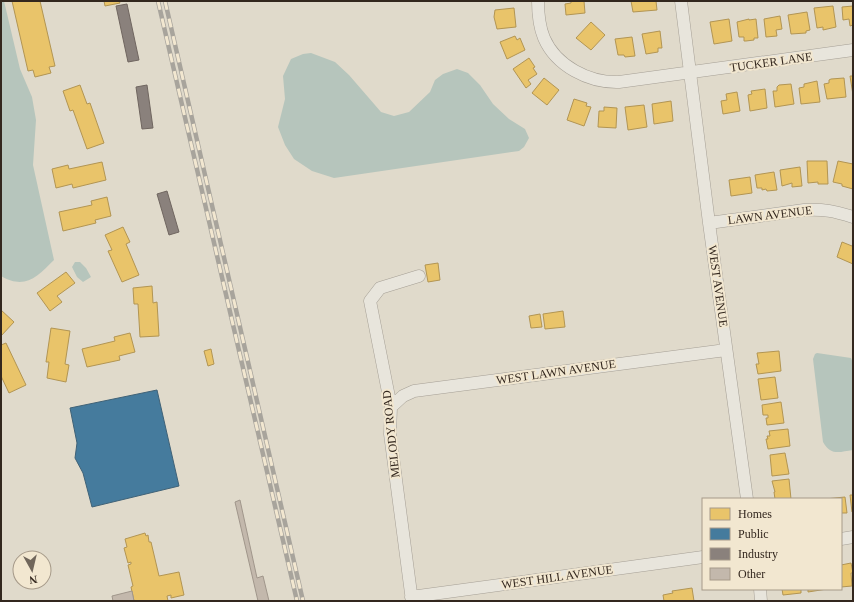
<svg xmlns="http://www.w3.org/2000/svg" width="854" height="602" viewBox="0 0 854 602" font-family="'Times New Roman',serif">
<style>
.water{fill:#b6c5bc}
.homes{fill:#e9c46a;stroke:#b29553}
.public{fill:#457b9d;stroke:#406277}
.industry{fill:#8a817c;stroke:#706660}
.building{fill:#c3b8ac;stroke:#a0968b}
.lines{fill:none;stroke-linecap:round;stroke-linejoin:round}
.minor-casing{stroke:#a59f95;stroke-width:13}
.minor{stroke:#e8e5dc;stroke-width:12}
.rail-casing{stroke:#a8a49c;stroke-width:4.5}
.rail{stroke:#f2e7d0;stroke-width:3;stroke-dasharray:9;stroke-linecap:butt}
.labels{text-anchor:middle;stroke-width:4;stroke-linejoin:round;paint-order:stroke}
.street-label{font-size:12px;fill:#33271e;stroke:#f2e7d0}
</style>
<rect width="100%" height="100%" fill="#e0dacb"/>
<path class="water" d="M1 1H4L20 69 32 97 36 120 33 165 54 260C37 277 25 290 1 276Z
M311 53 335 62 349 75 381 112 394 116 409 112 430 92 435 80 443 74 457 69 468 73 480 85 493 104 509 119 525 129 529 138 524 147 519 151 334 178 312 171 294 159 285 145 278 127 285 99 283 76 291 59 303 54Z
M75 262H80L86 268 91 277 83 282 77 277 72 267Z
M817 353 851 358 853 363V450C839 452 831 456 823 442L813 359 815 354Z"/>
<path class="homes" d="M12 1H40L55 66 49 67 51 73 35 77 33 70 28 71Z
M104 1H119L120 3 105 6Z
M571 1H584L585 13 566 15 565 4 571 3Z
M631 1H656L657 10 633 12Z
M833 6 836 27 823 30V27L817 28 814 8Z
M853 6V25L850 26 849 19 843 20 842 7Z
M514 8 516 27 497 29 494 17 495 10Z
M807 12 810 30 806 31V33L791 34 788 15Z
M780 16 782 29 776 30 777 36 766 37 764 19Z
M729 19 732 41 714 44 710 22Z
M749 19V20L756 19 758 38H754V40L746 41H744V37H739L737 22Z
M591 22 605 35 591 50 576 38Z
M660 31 662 48H658V52L646 54 642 34Z
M515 36 517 40 520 38 525 50 507 59 500 42Z
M632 37 635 56 625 57 624 55H618L615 39Z
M529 58 535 67 533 68 537 74 528 80 531 84 526 88 513 69Z
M850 76H853V95Z
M544 78 559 90 547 105 532 93Z
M844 78 846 97 827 99 824 84 829 83V80L831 79Z
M817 81 820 102 801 104 799 88 804 87V84Z
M791 84 794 104 775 107 773 91H777V87L779 85Z
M80 85 87 104 90 103 104 143 87 149 73 110 70 111 63 91Z
M765 89 767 108 750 111 748 95 752 94 751 91Z
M737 92 740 111 723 114 721 101 727 100 726 94Z
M574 99 587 103 586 106 591 107 584 126 567 120Z
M671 101 673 121 654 124 652 104Z
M644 105 647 127 628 130 625 107Z
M604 107 617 108 616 128 598 127 599 111H604Z
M807 161H827L828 184H818V182L808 183Z
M838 161 853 164V189L842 186V184L833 182Z
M102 162 106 180 73 188 72 184 56 188 52 169 68 165 69 169Z
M800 167 802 186 792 187V183L782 186 780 170Z
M774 172 777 190 767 191 766 189 762 190V188H757L755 175Z
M750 177 752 193 731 196 729 180Z
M107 197 111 216 95 220 96 223 63 231 59 212 92 205 91 201Z
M123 227 130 242 126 244 139 275 122 282 108 251 112 250 105 235Z
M842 242 852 246 853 245V264L837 257Z
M438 263 440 280 428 282 425 265Z
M66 272 75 283 57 296 62 302 50 311 37 293Z
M152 286 153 303 157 302 159 336 140 337 138 304H134L133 288Z
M1 310 14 322 1 336Z
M563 311 565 327 545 329 543 314Z
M540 314 542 327 531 328 529 316Z
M51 328 70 331 65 364 69 365 66 382 47 378 49 362H46Z
M130 333 135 352 119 356 120 360 87 367 82 349 115 341 114 337Z
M6 343 26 385 9 393 1 376V345Z
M211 349 214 364 208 366 204 351Z
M779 351 781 371 758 374 756 364H759L757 353Z
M775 377 778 398 761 400 758 379Z
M781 402 784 423 767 425 766 418H768V415H763L762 405Z
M788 429 790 446 768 449 766 439H768L767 436H770L769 431Z
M785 453 789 474 772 476 770 455Z
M789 479 791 499H775L774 492H775L772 481Z
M850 495H853V512H852Z
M845 497 847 513H841V499H825Z
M145 533 146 536 148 535 149 542H151L159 576 179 572 184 595 171 598V595L167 596 168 601H134L131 587 133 586 128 565 131 564V562L128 563 124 548 127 547 125 539Z
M851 563 853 573H851L852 586 841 587V565Z
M692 588 694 601H664L663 595 673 593 672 591Z
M782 589H801V593L783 595Z
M808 589H827L808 592Z"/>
<path class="public" d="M157 390 179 486 92 507 83 473 75 458 77 443 70 408Z"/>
<path class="industry" d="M127 4 139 60 128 62 116 6Z
M147 85 153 128 142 129 136 87Z
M167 191 179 232 169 235 157 194Z"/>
<path class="building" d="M240 500 257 578 263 576 269 601H258L235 502Z
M132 591 134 601H113L112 596Z"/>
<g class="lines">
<defs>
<path id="minor" d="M538 1C538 13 539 26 544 38 556 66 589 83 619 82L853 50
M681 1 709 223 747 499
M709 223 804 210C824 209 834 211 853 217
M391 407 403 396 414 391 726 350
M841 539 853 537
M760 589 761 601
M411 597 703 557
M412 601 390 434 391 407 370 301 380 288 419 276"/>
</defs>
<use href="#minor" class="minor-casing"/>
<use href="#minor" class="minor"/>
<defs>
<path id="rail" d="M158 1 297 601
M165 1 303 601"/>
</defs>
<use href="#rail" class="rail-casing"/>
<use href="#rail" class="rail"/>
</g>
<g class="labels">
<g class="street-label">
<text transform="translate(771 62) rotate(-8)" y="4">TUCKER LANE</text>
<text transform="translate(770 215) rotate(-7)" y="4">LAWN AVENUE</text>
<text transform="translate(718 286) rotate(82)" y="4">WEST AVENUE</text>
<text transform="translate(556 372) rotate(-8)" y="4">WEST LAWN AVENUE</text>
<text transform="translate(391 434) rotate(-96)" y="4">MELODY ROAD</text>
<text transform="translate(557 577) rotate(-8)" y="4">WEST HILL AVENUE</text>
</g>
</g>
<rect width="854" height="602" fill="none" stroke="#33271e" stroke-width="4"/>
<rect x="702" y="498" width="140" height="92" fill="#f2e7d0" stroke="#a69a89"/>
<rect x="710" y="508" width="20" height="12" fill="#e9c46a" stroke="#a69a89"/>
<text x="738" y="518" font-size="12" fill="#33271e">Homes</text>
<rect x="710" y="528" width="20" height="12" fill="#457b9d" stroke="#a69a89"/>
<text x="738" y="538" font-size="12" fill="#33271e">Public</text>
<rect x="710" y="548" width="20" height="12" fill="#8a817c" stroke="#a69a89"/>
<text x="738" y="558" font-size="12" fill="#33271e">Industry</text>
<rect x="710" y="568" width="20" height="12" fill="#c3b8ac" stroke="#a69a89"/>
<text x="738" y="578" font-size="12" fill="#33271e">Other</text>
<g transform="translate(32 570) rotate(172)"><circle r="19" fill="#f2e7d0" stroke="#a69a89"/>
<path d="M0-3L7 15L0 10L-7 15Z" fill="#70665b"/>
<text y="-6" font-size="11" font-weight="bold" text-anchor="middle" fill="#33271e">N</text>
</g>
</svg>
